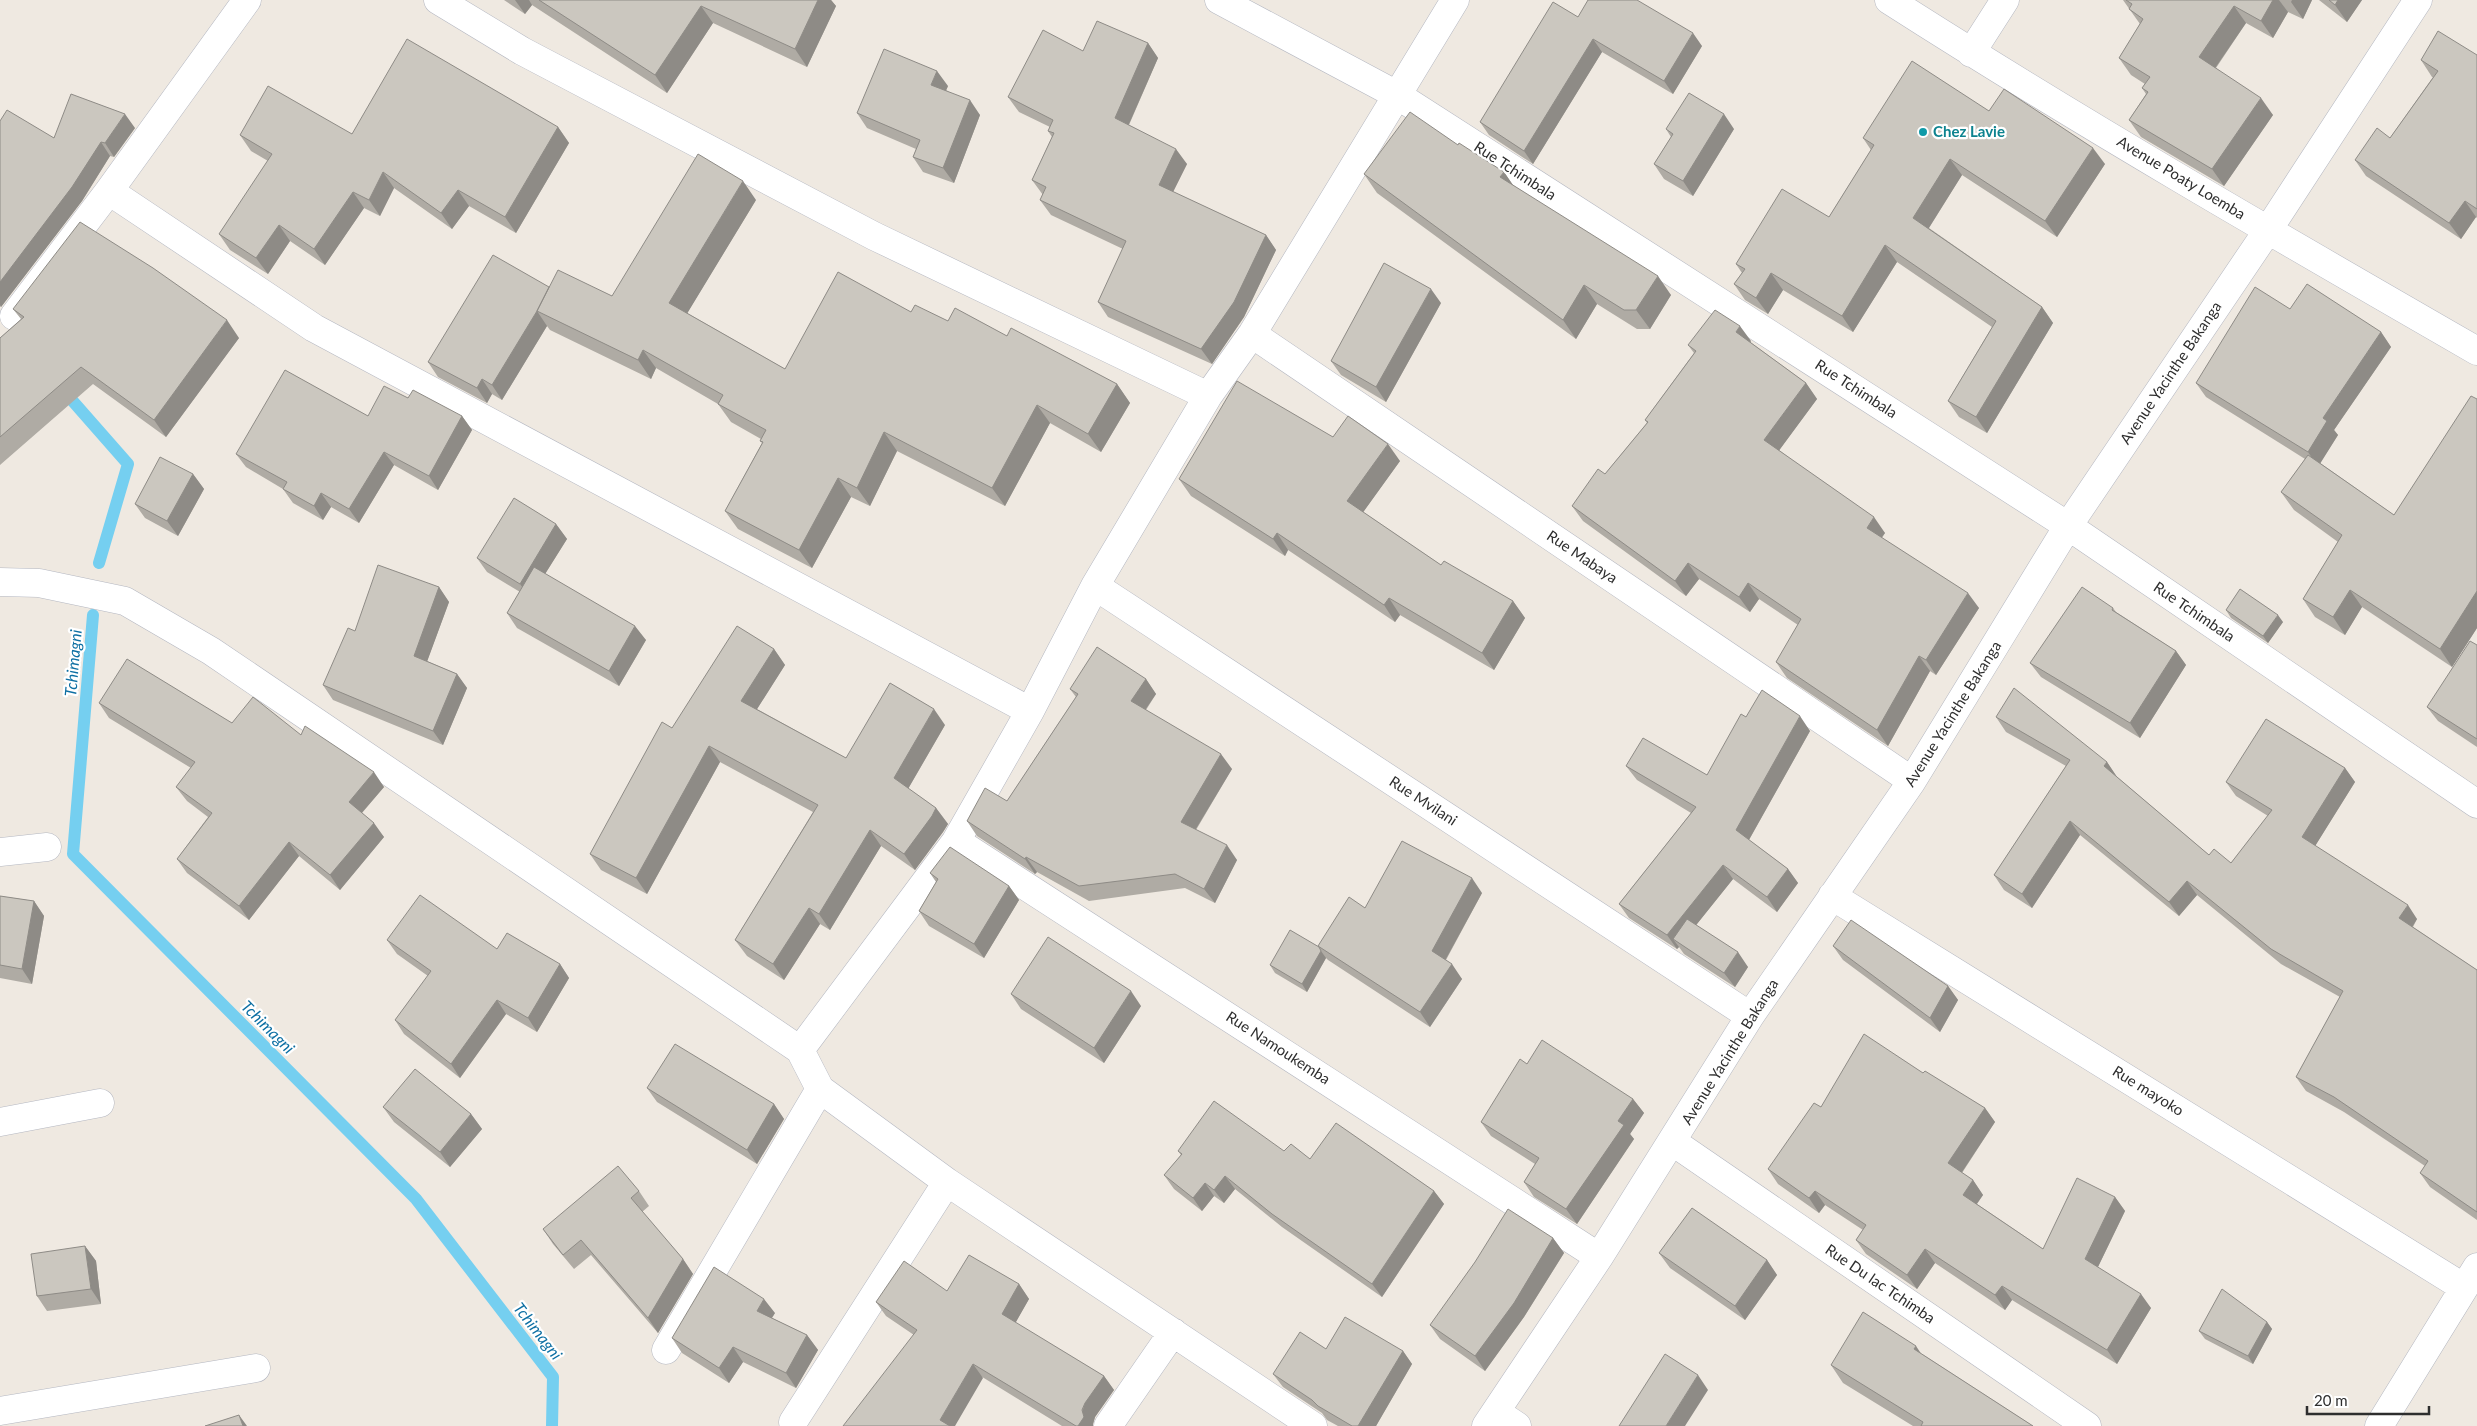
<svg xmlns="http://www.w3.org/2000/svg" width="2477" height="1426" viewBox="0 0 2477 1426" font-family="Lato,sans-serif">
<style>
.lines{fill:none;stroke-linecap:round;stroke-linejoin:round}
.stream{stroke:#75cff0;stroke-width:12}
.minor-casing{stroke:#b4b7c1;stroke-width:29}
.minor{stroke:#fff;stroke-width:28}
.wall{fill:#afaba4}
.shaded-wall{fill:#8e8b86}
.building{fill:#cbc7bf;stroke:#8e8b86}
.culture-dot{fill:#0f9aa8;stroke:#fff;stroke-width:2}
.labels{text-anchor:middle;stroke-width:4.5;stroke-linejoin:round;paint-order:stroke}
.culture-label{font-size:15px;font-weight:bold;fill:#0d838f;stroke:#fff;text-anchor:start}
.street-label{font-size:15px;fill:#2e2e2e;stroke:#fff}
.water-label{font-size:16px;font-style:italic;fill:#0d6fa3;stroke:#fff}
</style>
<rect width="100%" height="100%" fill="#efe9e1"/>
<g class="lines">
<path class="stream" d="M63 390 128 464 99 563
M93 615 73 854 416 1199 553 1377 552 1426"/>
<defs>
<path id="minor" d="M438 0 522 51 874 236 1208 396
M1219 0 1397 95 2068 526 2477 804
M1889 0C2081 123 2279 237 2477 351
M1971 53 2005 0
M109 191 314 328 1030 711
M14 316 109 191 247 0
M1252 334 1912 781
M0 582 39 583 125 601 211 651 800 1050
M1095 586 1750 1016
M956 841 1599 1257
M0 852 47 847
M1832 896 2463 1287
M820 1089 947 1182 1313 1426
M0 1122 100 1103
M1673 1142 2087 1426
M666 1350 820 1089 800 1050 956 841 1030 711 1095 586 1208 396 1252 334 1455 0
M0 1411 256 1368
M1496 1412 1517 1426
M793 1422 947 1182
M1108 1426 1173 1332
M1486 1426 1599 1257 1750 1016 1912 781 2068 526 2268 230 2418 0
M2379 1426 2477 1267"/>
</defs>
<use href="#minor" class="minor-casing"/>
<use href="#minor" class="minor"/>
</g>
<path class="wall" d="M504 0H831L836 6 807 67 713 23 667 93 532 5 525 14Z
M2123 0H2312L2303 19 2288 12 2273 38 2246 23 2216 68 2273 115 2224 186 2141 137 2129 120 2146 94 2142 88 2145 84 2131 75 2119 58 2140 24Z
M2319 0H2362L2347 22Z
M1578 17 1702 46 1673 94 1602 52 1533 164 1489 135 1480 122Z
M1148 43 1158 58 1129 125 1187 164 1173 192 1266 235 1276 250 1244 317 1212 364 1108 317 1098 302 1123 249 1051 215 1040 200 1043 195 1032 180 1052 137 1048 131 1050 127 1019 112 1008 97 1083 51Z
M2477 55V218L2476 217 2461 239 2366 176 2355 160 2390 138 2433 77H2432L2421 60Z
M948 86 946 90 980 115 954 183 923 172 913 157 916 149 867 128 857 113Z
M1989 111 2105 164 2057 237 1962 175 1929 228 2042 307 2053 323 1987 433 1959 417 1948 401 1992 327 1897 262 1853 332 1783 290 1768 314 1745 300 1734 284 1742 273 1736 264 1829 217 1871 150 1863 138Z
M0 121 54 138 135 128 114 157 110 156 82 201 1 307 0 306Z
M558 127 569 143 516 233 469 206 452 229 394 188 380 216 364 208 325 265 290 241 268 274 230 250 219 234 268 161 251 151 240 135 352 134Z
M1666 129H1734L1693 196 1664 179 1654 164 1671 137Z
M1458 145 1504 172 1513 185 1671 295 1650 329H1637L1597 304 1576 339 1377 193 1364 174Z
M756 200 687 313 785 369 911 312 1007 336 1117 384 1130 403 1101 452 1050 423 1005 506 897 451 870 506 851 497 812 568 738 529 725 511 762 443 760 441 761 439 731 422 718 404 656 368 651 379 550 330 547 326 502 400 492 394 487 403 438 377 428 362 549 287 612 296Z
M1441 303 1386 402 1341 375 1331 361Z
M13 309 239 338 166 437 93 384 0 465V338L21 319Z
M2290 309 2381 332 2391 347 2334 430 2338 435 2320 463 2394 515 2477 399V628L2452 667 2362 607 2345 635 2315 617 2303 599 2338 542 2294 510 2281 492 2305 459 2206 397 2196 383Z
M1751 341 1750 342 1806 383 1817 399 1779 450 1885 533 1882 538 1979 608 1936 675 1930 671 1888 746 1787 678 1776 662 1798 625 1759 599 1750 612 1699 579 1686 596 1583 521 1572 506 1605 474 1647 423 1645 420 1694 353 1688 345Z
M408 398 462 416 472 430 438 490 394 465 359 523 331 507 323 520 293 503 283 489 246 467 236 454 368 416Z
M1333 437 1400 461 1363 512 1441 565 1513 601 1525 618 1494 670 1400 615 1395 622 1288 550 1285 556 1191 496 1179 479Z
M193 474 204 489 178 536 145 518 135 504Z
M556 524 567 539 545 574 646 640 619 686 517 628 507 613 520 592 487 572 477 558Z
M439 587 449 602 427 661 457 674 467 688 443 745 333 700 323 685 355 631Z
M2113 608 2116 612 2176 651 2186 665 2140 738 2041 677 2030 663Z
M2226 610 2283 622 2268 643 2231 618Z
M2477 645V747L2438 721 2427 707Z
M774 649 785 665 757 709 846 758 945 725 908 789 936 808 948 824 943 832 915 870 881 846 830 930 820 924 784 980 747 956 735 940 813 812 720 762 647 894 601 870 590 854 672 728Z
M1146 679 1156 694 1146 710 1232 769 1196 830 1237 860 1215 903 1185 888 1089 901 1037 872 1035 874 977 836 967 821 1007 801 1076 697 1070 689Z
M99 703 232 723 301 735 384 787 362 813 384 837 340 890 299 856 249 920 187 873 177 859 208 817 187 801 176 787 191 768 109 718Z
M1746 717 1810 731 1749 840 1788 869 1798 883 1777 912 1733 879 1696 925 1748 967 1735 987 1684 954 1679 947 1677 949 1629 918 1619 904 1691 813 1637 780 1626 766 1707 775Z
M1996 717 2107 762 2117 777 2209 855 2231 863 2268 816 2236 796 2226 782 2345 768 2355 782 2315 846 2417 919 2413 927 2477 970V1220L2430 1187 2420 1173 2425 1166 2344 1112 2306 1091 2296 1077 2340 997 2281 964 2197 895 2179 916 2080 835 2032 908 2004 890 1994 875 2066 766 2006 732Z
M930 873 1009 886 1019 900 984 958 929 926 919 911 936 882Z
M1482 893 1446 960 1462 979 1430 1027 1328 960 1326 958 1307 992 1275 973 1270 965 1319 947 1318 946 1365 908Z
M0 896 34 901 44 916 32 984 0 978Z
M387 940 497 949 560 964 569 978 537 1032 506 1014 460 1078 404 1034 395 1020 428 976 397 954Z
M1833 946 1948 986 1958 1000 1940 1032 1843 960Z
M1011 994 1141 1006 1104 1063 1021 1009Z
M1527 1064 1633 1099 1644 1113 1630 1134 1634 1139 1577 1224 1534 1197 1524 1182 1535 1164 1491 1136 1481 1122Z
M1923 1073 1985 1108 1995 1122 1962 1173 1973 1180 1983 1195 1977 1204 2043 1249 2115 1197 2125 1211 2098 1267 2151 1308 2117 1364 2012 1300 2005 1310 1935 1263 1917 1289 1866 1254 1856 1240 1863 1230 1825 1205 1819 1213 1778 1184 1768 1169 1821 1107Z
M647 1088 774 1104 784 1119 757 1164 657 1102Z
M383 1107 471 1114 482 1129 450 1167 394 1122Z
M1178 1151H1284L1310 1159 1434 1191 1444 1204 1382 1297 1282 1227 1235 1189 1224 1203 1214 1196 1202 1211 1174 1189 1164 1175 1181 1155Z
M639 1191 649 1206 642 1212 683 1259 693 1274 658 1333 591 1255 574 1269 553 1244 543 1229Z
M1553 1238 1564 1253 1524 1317 1485 1371 1440 1339 1430 1325Z
M85 1246 96 1261 101 1304 47 1311 37 1296Z
M1659 1253 1767 1260 1777 1275 1745 1320 1670 1268Z
M1019 1284 1029 1299 1015 1323 1104 1376 1114 1390 1095 1417 1093 1424V1426H1062L914 1335 886 1316 876 1302 947 1291Z
M775 1313 772 1318 807 1335 818 1350 796 1388 743 1362 729 1383 682 1353 672 1338Z
M2267 1322 2272 1329 2253 1364 2205 1339 2199 1331Z
M1326 1349 1403 1351 1412 1364 1376 1426H1338L1327 1420 1322 1413 1283 1387 1273 1374Z
M1922 1354 2033 1426H1913L1843 1383 1831 1365Z"/>
<path class="shaded-wall" d="M515 0H529L532 5 525 14Z
M818 0H831L836 6 807 67 795 49Z
M2273 0H2279L2288 12 2273 38 2261 21Z
M2292 0H2312L2303 19 2291 2Z
M2338 0H2362L2347 22 2335 5Z
M701 6 713 23 667 93 655 75Z
M2234 6 2246 23 2211 74 2199 57Z
M1693 33 1702 46 1673 94 1664 81Z
M1593 39 1602 52 1533 164 1524 151Z
M1148 43 1158 58 1125 133 1115 118Z
M937 71 948 86 942 100 931 85Z
M2261 98 2273 115 2224 186 2212 169Z
M970 100 980 115 954 183 943 168Z
M125 114 135 128 114 157 105 143Z
M1724 114 1734 129 1693 196 1683 181Z
M558 127 569 143 516 233 505 217Z
M101 142 110 156 82 201 1 307 0 305V282Z
M2093 148 2105 164 2057 237 2045 221Z
M1176 149 1187 164 1169 200 1159 185Z
M1950 159 1962 175 1925 234 1913 218Z
M383 172 394 188 380 216 369 200Z
M1504 172 1517 191 1500 177Z
M743 181 756 200 682 322 669 303Z
M458 190 469 206 452 229 441 213Z
M353 192 364 208 325 265 314 249Z
M2465 201 2476 217 2461 239 2449 223Z
M279 225 290 241 268 274 256 258Z
M1266 235 1276 250 1244 317 1212 364 1201 349Z
M1885 245 1897 262 1853 332 1842 316Z
M1771 273 1783 290 1768 314 1756 298Z
M1658 276 1671 295 1650 329 1636 310Z
M1584 285 1597 304 1576 339 1563 320Z
M1431 289 1441 303 1386 402 1376 387Z
M2042 307 2053 323 1987 433 1976 417Z
M537 311 547 326 502 400 492 385Z
M227 320 239 338 166 437 154 420Z
M1740 326 1751 341 1747 348 1736 332Z
M2381 332 2391 347 2334 430 2338 435 2318 467 2308 452 2323 418Z
M643 350 656 368 651 379 638 360Z
M482 379 492 394 487 403 477 388Z
M1806 383 1817 399 1775 456 1764 440Z
M1117 384 1130 403 1101 452 1088 434Z
M1037 405 1050 423 1005 506 992 488Z
M462 416 472 430 438 490 429 476Z
M884 432 897 451 870 506 857 488Z
M1388 444 1400 461 1359 518 1347 501Z
M384 452 394 465 359 523 349 509Z
M193 474 204 489 178 536 167 521Z
M838 478 851 497 812 568 799 550Z
M321 493 331 507 323 520 314 506Z
M1874 517 1885 533 1877 543 1867 528Z
M556 524 567 539 530 598 520 584Z
M1277 533 1288 550 1285 556 1273 539Z
M1688 563 1699 579 1686 596 1675 581Z
M1748 583 1759 599 1750 612 1739 597Z
M439 587 449 602 424 670 414 656Z
M2350 590 2362 607 2345 635 2333 617Z
M2477 591V628L2452 667 2440 649Z
M1968 593 1979 608 1936 675 1926 660Z
M1389 598 1400 615 1395 622 1384 605Z
M1513 601 1525 618 1494 670 1482 653Z
M2278 615 2283 622 2268 643 2263 636Z
M635 626 646 640 619 686 609 671Z
M774 649 785 665 752 717 741 701Z
M2176 651 2186 665 2140 738 2130 723Z
M1919 656 1930 671 1888 746 1877 730Z
M457 674 467 688 443 745 433 731Z
M1146 679 1156 694 1141 716 1131 701Z
M934 709 945 725 905 794 894 778Z
M1800 716 1810 731 1746 845 1736 830Z
M709 746 720 762 647 894 636 878Z
M1221 754 1232 769 1191 837 1181 822Z
M2107 762 2117 777 2104 766Z
M2345 768 2355 782 2312 851 2302 837Z
M374 772 384 787 359 816 349 802Z
M936 808 948 824 943 832 915 870 904 854Z
M2070 821 2080 835 2032 908 2022 894Z
M374 823 384 837 340 890 330 875Z
M870 830 881 846 830 930 819 914Z
M289 842 299 856 249 920 239 906Z
M1227 845 1237 860 1215 903 1204 889Z
M1026 857 1037 872 1035 874 1025 859Z
M1723 865 1733 879 1681 944 1673 939 1679 947 1677 949 1667 935Z
M1788 869 1798 883 1777 912 1767 897Z
M1472 878 1482 893 1442 966 1432 951Z
M2187 881 2197 895 2179 916 2169 902Z
M1009 886 1019 900 984 958 974 944Z
M34 901 44 916 32 984 22 969Z
M2408 905 2417 919 2409 932 2399 918Z
M809 908 820 924 784 980 773 964Z
M1321 951 1326 958 1307 992 1302 984Z
M1738 952 1748 967 1735 987 1724 973Z
M560 964 569 978 537 1032 528 1018Z
M1452 964 1462 979 1430 1027 1420 1012Z
M1948 986 1958 1000 1940 1032 1930 1018Z
M1131 991 1141 1006 1104 1063 1094 1048Z
M497 1000 506 1014 460 1078 451 1064Z
M1633 1099 1644 1113 1630 1134 1634 1139 1577 1224 1566 1209 1618 1121Z
M774 1104 784 1119 757 1164 747 1150Z
M1985 1108 1995 1122 1958 1178 1948 1163Z
M471 1114 482 1129 450 1167 440 1152Z
M1225 1176 1235 1189 1224 1203 1214 1190Z
M1973 1180 1983 1195 1973 1209 1963 1195Z
M1205 1183 1214 1196 1202 1211 1193 1198Z
M1434 1191 1444 1204 1382 1297 1372 1284Z
M1815 1191 1825 1205 1819 1213 1809 1198Z
M2115 1197 2125 1211 2095 1273 2085 1259Z
M1553 1238 1564 1253 1524 1317 1485 1371 1475 1356Z
M85 1246 96 1261 101 1304 91 1289Z
M1925 1249 1935 1263 1917 1289 1907 1275Z
M683 1259 693 1274 658 1333 648 1318Z
M1767 1260 1777 1275 1745 1320 1735 1306Z
M1019 1284 1029 1299 1012 1329 1002 1314Z
M2002 1286 2012 1300 2005 1310 1995 1295Z
M2141 1294 2151 1308 2117 1364 2107 1350Z
M764 1299 775 1313 767 1325 757 1311Z
M2267 1322 2272 1329 2253 1364 2248 1356Z
M807 1335 818 1350 796 1388 786 1373Z
M1916 1346 1928 1364 1914 1349Z
M733 1347 743 1362 729 1383 719 1368Z
M1403 1351 1412 1364 1376 1426H1358Z
M973 1364 983 1378 955 1426H945L940 1420Z
M1698 1375 1708 1390 1685 1426H1666Z
M1104 1376 1114 1390 1095 1417 1093 1424V1426H1078L1085 1403Z
M239 1415 247 1426H243Z"/>
<path class="building" d="M539 0H818L795 49 701 6 655 75Z
M1588 0H1637L1693 33 1664 81 1593 39 1524 151 1480 122 1553 2 1578 17Z
M2126 0H2273L2261 21 2234 6 2199 57 2261 98 2212 169 2129 120 2148 92 2142 88 2150 77 2119 58 2143 19 2129 9 2132 4Z
M2329 0H2338L2335 5Z
M1097 21 1148 43 1115 118 1176 149 1159 185 1266 235 1234 302 1201 349 1098 302 1126 241 1040 200 1046 187 1032 180 1054 133 1048 131 1053 120 1008 97 1043 30 1083 51Z
M2438 31 2477 55V209L2465 201 2449 223 2355 160 2377 128 2390 138 2438 71 2421 60Z
M407 39 558 127 505 217 458 190 441 213 383 172 369 200 353 192 314 249 279 225 256 258 219 234 272 154 240 135 268 86 352 134Z
M884 49 937 71 931 85 970 100 943 168 913 157 920 140 857 113Z
M1912 61 1989 111 2004 89 2093 148 2045 221 1950 159 1913 218 2042 307 1976 417 1948 401 1996 321 1885 245 1842 316 1771 273 1756 298 1734 284 1745 269 1736 264 1782 189 1829 217 1874 145 1863 138Z
M1689 93 1724 114 1683 181 1654 164 1673 134 1666 129Z
M71 94 125 114 105 143 101 142 72 187 0 282V121L7 110 54 138Z
M1410 112 1458 145 1459 143 1504 172 1500 177 1658 276 1636 310H1624L1584 285 1563 320 1364 174Z
M698 154 743 181 669 303 785 369 838 272 911 312 915 305 948 321 955 308 1007 336 1011 328 1117 384 1088 434 1037 405 992 488 884 432 857 488 838 478 799 550 725 511 763 442 760 441 766 430 718 404 723 395 643 350 638 360 537 311 558 270 612 296Z
M80 222 153 268 227 320 154 420 81 367 0 437V338L24 317 13 309Z
M493 255 549 287 537 311 492 385 482 379 477 388 428 362Z
M1384 263 1431 289 1376 387 1331 361Z
M2307 284 2381 332 2323 418 2327 421 2308 452 2196 383 2255 287 2290 309Z
M1715 310 1740 326 1736 332 1806 383 1764 440 1874 517 1867 528 1968 593 1926 660 1919 656 1877 730 1776 662 1801 619 1748 583 1739 597 1688 563 1675 581 1572 506 1598 469 1605 474 1648 422 1645 420 1696 351 1688 345Z
M285 370 368 416 384 386 408 398 413 390 462 416 429 476 384 452 349 509 321 493 314 506 283 489 287 482 236 454Z
M1237 381 1333 437 1348 416 1388 444 1347 501 1441 565 1444 561 1513 601 1482 653 1389 598 1384 605 1277 533 1273 539 1179 479Z
M2471 396 2477 399V591L2440 649 2350 590 2333 617 2303 599 2342 535 2281 492 2308 455 2394 515Z
M160 457 193 474 167 521 135 504Z
M514 498 556 524 520 584 477 558Z
M378 565 439 587 414 656 457 674 433 731 323 685 348 628 355 631Z
M534 567 635 626 609 671 507 613Z
M2082 587 2113 608 2112 610 2176 651 2130 723 2030 663Z
M2240 589 2278 615 2263 636 2226 610Z
M737 626 774 649 741 701 846 758 890 683 934 709 894 778 936 808 932 816 904 854 870 830 819 914 809 908 773 964 735 940 818 805 709 746 636 878 590 854 662 722 672 728Z
M2470 641 2477 645V739L2427 707Z
M1097 647 1146 679 1131 701 1221 754 1181 822 1227 845 1204 889 1175 874 1079 886 1026 857 1025 859 967 821 985 788 1007 801 1078 694 1070 689Z
M127 659 232 723 253 697 301 735 305 726 374 772 349 802 374 823 330 875 289 842 239 906 177 859 212 813 176 787 195 762 99 703Z
M2014 688 2107 762 2104 766 2209 855 2214 849 2231 863 2272 810 2226 782 2266 719 2345 768 2302 837 2408 905 2399 918 2477 970V1212L2420 1173 2428 1161 2334 1097 2296 1077 2343 991 2271 949 2187 881 2169 902 2070 821 2022 894 1994 875 2070 760 1996 717Z
M1762 690 1800 716 1736 830 1788 869 1767 897 1723 865 1667 935 1619 904 1696 807 1626 766 1643 738 1707 775 1741 714 1746 717Z
M1402 841 1472 878 1432 951 1452 964 1420 1012 1318 946 1349 897 1365 908Z
M950 847 1009 886 974 944 919 911 938 879 930 873Z
M420 895 497 949 507 933 560 964 528 1018 497 1000 451 1064 395 1020 431 971 387 940Z
M0 896 34 901 22 969 0 965Z
M1687 919 1738 952 1724 973 1673 939Z
M1851 920 1948 986 1930 1018 1833 946Z
M1290 930 1319 947 1321 951 1302 984 1270 965Z
M1048 937 1131 991 1094 1048 1011 994Z
M1864 1034 1923 1073 1925 1071 1985 1108 1948 1163 1973 1180 1963 1195 2043 1249 2077 1178 2115 1197 2085 1259 2141 1294 2107 1350 2002 1286 1995 1295 1925 1249 1907 1275 1856 1240 1866 1225 1815 1191 1809 1198 1768 1169 1814 1103 1821 1107Z
M1542 1040 1633 1099 1618 1121 1624 1125 1566 1209 1524 1182 1539 1158 1481 1122 1520 1059 1527 1064Z
M675 1044 774 1104 747 1150 647 1088Z
M415 1069 471 1114 440 1152 383 1107Z
M1214 1101 1284 1151 1291 1144 1310 1159 1336 1123 1434 1191 1372 1284 1272 1214 1225 1176 1214 1190 1205 1183 1193 1198 1164 1175 1182 1154 1178 1151Z
M618 1166 639 1191 631 1198 683 1259 648 1318 581 1240 563 1255 543 1229Z
M1692 1208 1767 1260 1735 1306 1659 1253Z
M1508 1209 1553 1238 1514 1303 1475 1356 1430 1325 1475 1262Z
M85 1246 91 1289 37 1296 31 1254Z
M969 1255 1019 1284 1002 1314 1104 1376 1085 1403 1082 1410 1084 1417 1078 1426H1076L973 1364 940 1420 950 1426H843L917 1330 876 1302 904 1261 947 1291Z
M714 1267 764 1299 757 1311 807 1335 786 1373 733 1347 719 1368 672 1338Z
M2222 1289 2267 1322 2248 1356 2199 1331Z
M1863 1312 1916 1346 1914 1349 2033 1426H1921L1923 1422 1831 1365Z
M1345 1317 1403 1351 1358 1426H1352L1318 1406 1312 1400 1273 1374 1300 1332 1326 1349Z
M1665 1354 1698 1375 1666 1426H1619Z
M239 1415 243 1426H205Z"/>
<circle class="culture-dot" cx="1923" cy="132" r="5"/>
<g class="labels">
<g class="culture-label">
<text x="1933" y="137">Chez Lavie</text>
</g>
<g class="street-label">
<text transform="translate(1515 171) rotate(33)" y="5">Rue Tchimbala</text>
<text transform="translate(2181 178) rotate(31)" y="5">Avenue Poaty Loemba</text>
<text transform="translate(2171 373) rotate(-56)" y="5">Avenue Yacinthe Bakanga</text>
<text transform="translate(1856 389) rotate(33)" y="5">Rue Tchimbala</text>
<text transform="translate(1582 557) rotate(34)" y="5">Rue Mabaya</text>
<text transform="translate(2194 612) rotate(34)" y="5">Rue Tchimbala</text>
<text transform="translate(1953 714) rotate(-58)" y="5">Avenue Yacinthe Bakanga</text>
<text transform="translate(1423 801) rotate(33)" y="5">Rue Mvilani</text>
<text transform="translate(1278 1048) rotate(33)" y="5">Rue Namoukemba</text>
<text transform="translate(1730 1052) rotate(-58)" y="5">Avenue Yacinthe Bakanga</text>
<text transform="translate(2148 1091) rotate(32)" y="5">Rue mayoko</text>
<text transform="translate(1880 1284) rotate(34)" y="5">Rue Du lac Tchimba</text>
</g>
<g class="water-label">
<text transform="translate(73 663) rotate(-85)" y="6">Tchimagni</text>
<text transform="translate(268 1027) rotate(45)" y="6">Tchimagni</text>
<text transform="translate(538 1331) rotate(52)" y="6">Tchimagni</text>
</g>
</g>
<path d="M2307 1406v8h122v-8" fill="none" stroke="#2e2e2e" stroke-width="2.5"/>
<text x="2314" y="1406" font-size="15" fill="#2e2e2e" stroke="#ffffff" stroke-width="4" paint-order="stroke">20 m</text>
</svg>
